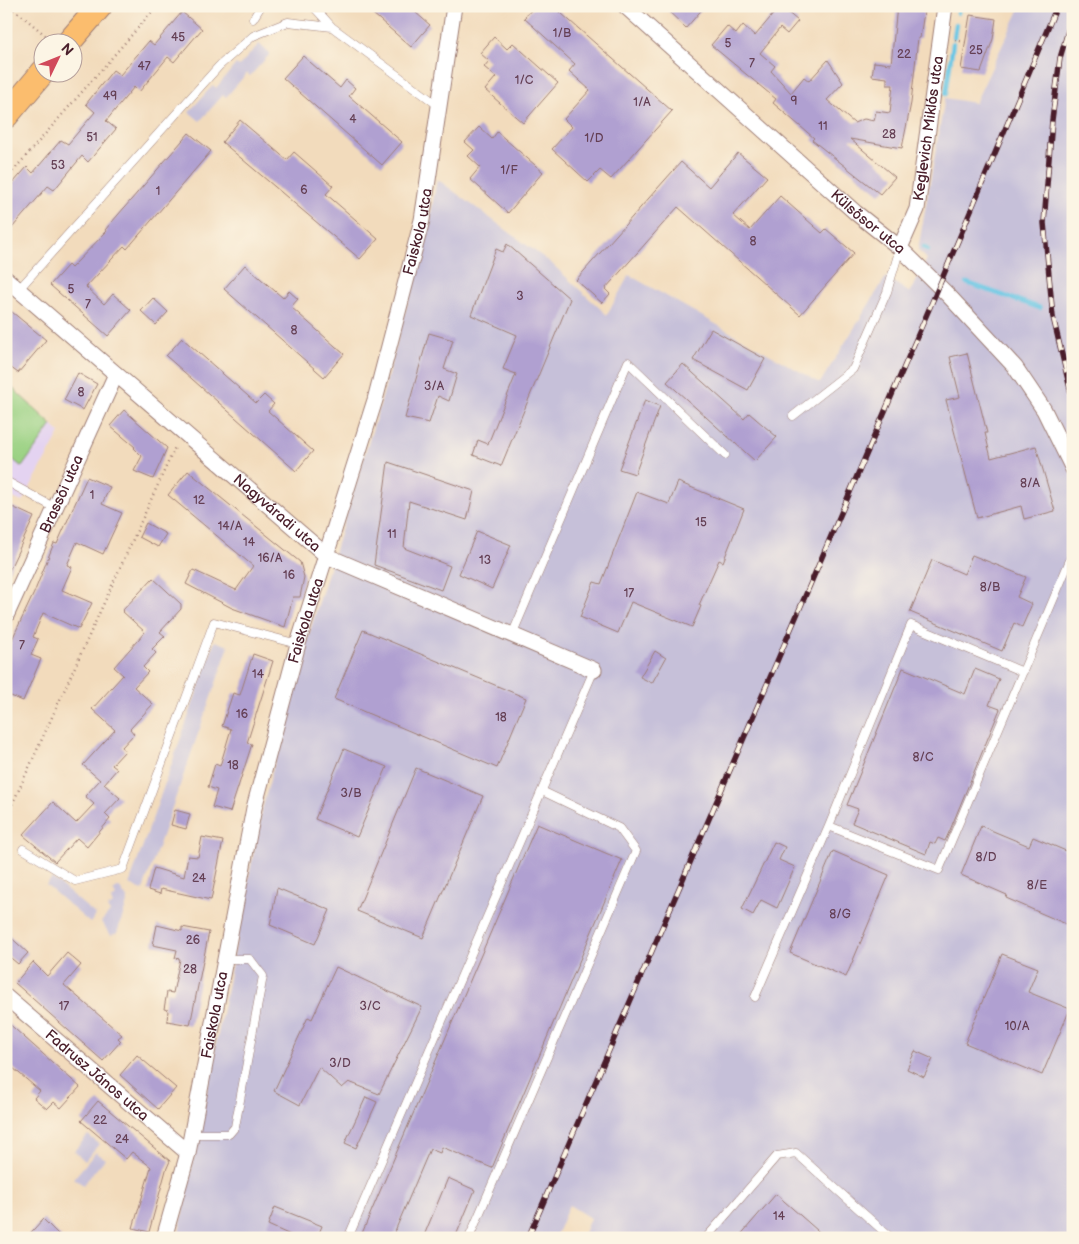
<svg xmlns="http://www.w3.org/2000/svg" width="1079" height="1244" viewBox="0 0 1079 1244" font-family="'Balsamiq Sans',sans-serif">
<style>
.built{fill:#e4d3f1}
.industrial{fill:#c6c0d9}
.green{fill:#9bd284;stroke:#727858}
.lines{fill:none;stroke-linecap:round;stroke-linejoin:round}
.stream{stroke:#67c6e5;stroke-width:4.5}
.building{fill:#b0a0d1}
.service-casing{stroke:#9e7d74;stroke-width:9}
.minor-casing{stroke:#9e7d74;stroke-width:17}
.primary-casing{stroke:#9e7d74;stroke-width:26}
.path{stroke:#9e7d74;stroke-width:2.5;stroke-dasharray:1 4;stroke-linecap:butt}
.service{stroke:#fff;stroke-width:8}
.minor{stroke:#fff;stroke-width:15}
.primary{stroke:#fbbd6e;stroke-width:24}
.rail-casing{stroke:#4a1f2b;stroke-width:5.5}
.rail{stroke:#fcf5e5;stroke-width:4;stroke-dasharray:11;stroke-linecap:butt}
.labels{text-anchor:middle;stroke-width:4;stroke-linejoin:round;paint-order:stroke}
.number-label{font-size:12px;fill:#643f54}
.street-label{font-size:15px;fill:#4a1f2b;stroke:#fcf5e5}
</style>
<rect width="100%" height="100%" fill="#fcf5e5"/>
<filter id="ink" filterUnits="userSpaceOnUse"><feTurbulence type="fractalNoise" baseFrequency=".02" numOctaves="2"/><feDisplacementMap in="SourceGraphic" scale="10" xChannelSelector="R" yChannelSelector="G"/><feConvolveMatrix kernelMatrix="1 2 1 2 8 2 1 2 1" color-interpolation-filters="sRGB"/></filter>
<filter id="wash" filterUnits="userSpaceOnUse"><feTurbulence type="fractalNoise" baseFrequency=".0096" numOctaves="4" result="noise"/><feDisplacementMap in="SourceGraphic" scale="20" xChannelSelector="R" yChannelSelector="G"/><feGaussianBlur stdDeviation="1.12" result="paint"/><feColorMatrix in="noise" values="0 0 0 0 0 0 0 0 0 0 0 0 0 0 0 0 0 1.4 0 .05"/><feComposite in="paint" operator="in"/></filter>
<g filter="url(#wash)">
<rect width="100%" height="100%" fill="#f2dbbc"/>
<path class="built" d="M6 382 60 433 22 502 6 495Z"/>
<path class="industrial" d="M1021 6H1073V1238H582L590 1218 569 1205 555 1238H178L262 810 305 647 381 402 430 219 437 179 551 263 607 315 629 275 820 383 886 277 910 293 927 259 918 250 945 98 975 103Z
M259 44 270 54 250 76 247 73 226 97 223 95 200 121 189 112 213 85 216 88 236 64 239 66Z
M215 641 229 646 143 890 129 885Z
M52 878 96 915 90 923 46 885Z
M119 887 128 900 117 933 111 935 101 922 110 912 107 908 113 904 111 900 116 896 113 891Z
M88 1135 99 1144 85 1161 74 1151Z
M96 1152 105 1159 83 1185 74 1178Z"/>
<path class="green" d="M6 382 52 425 22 467 6 454Z"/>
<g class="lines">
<path class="stream" d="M958 13 959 6
M954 37 956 24
M946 94 953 43
M924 247 928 250
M967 283 1040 308"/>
</g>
<g id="blocks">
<path class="building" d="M364 6H408L430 25 411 47Z
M535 6H553L672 111 611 179 600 170 588 182 552 149 572 127 564 119 590 90 569 71 575 64 524 18Z
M663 6H705L686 28Z
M780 6 798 21 787 34 780 28 760 53 775 66 771 71 791 93 804 77 809 81 828 60 843 83 827 100 854 123 864 119 874 121 876 111 890 113 893 85H887V78L872 76 874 62 891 64 897 6H925L920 38H918L911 103 902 148 850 139 895 177 880 194 812 140 814 138 773 103 776 99 711 45 727 26 736 34 743 25 755 36Z
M182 12 202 29 174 62 168 57 139 92 134 87 106 121 116 129 88 162 82 156 54 190 48 186 6 235V191L27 167 33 173 61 140 68 144 95 112 86 104 113 70 120 75 149 41 154 45Z
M970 15 996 19 993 39 981 72 961 69Z
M494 37 507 49 513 43 558 83 523 123 485 90 496 77 484 67 489 61 480 53Z
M303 56 340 88 346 80 355 88 349 96 402 142 382 165 283 78Z
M240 120 287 160 294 152 333 186 326 194 378 239 360 259 222 142Z
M479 127 492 139 497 132 543 172 508 213 470 179 480 167 468 156 474 150 465 142Z
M189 133 211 151 127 249 124 246 86 287 104 304 113 294 131 310 108 336 50 285 68 265 71 268 107 231 105 230Z
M738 153 767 177 733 215 750 230 780 196 822 233 826 229 854 253 800 315 678 207 605 289 610 294 602 303 576 280 681 162 709 187Z
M507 244 570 299 501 466 473 455 478 440 488 444 516 374 503 369 517 335 471 315 496 249 503 252Z
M245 265 283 298 289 291 298 299 291 307 344 354 324 377 224 289Z
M153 298 168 312 156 325 141 311Z
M6 307 46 340 18 373 6 364Z
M711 329 765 359 748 390 693 360Z
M429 333 453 340 444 369 457 374 449 401 438 396 429 423 405 418Z
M182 338 256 403 264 395 274 404 268 411 313 451 296 471 166 356Z
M967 353 987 433H985L991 458 1036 446 1055 511 1024 519 1021 506 977 518 946 400 960 397 950 357Z
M683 364 744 419 749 413 777 437 755 461 667 382Z
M78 373 97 384 83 410 64 400Z
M645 400 660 406 635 474 619 469Z
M124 410 167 448 153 479 134 471 142 456 134 448 135 447 110 426Z
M388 462 474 491 467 520 409 501 404 548 450 566 441 590 374 565Z
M188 471 300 562 304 577 300 597H293L285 627 232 608 186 584 193 570 236 590 253 566 168 495Z
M87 477 110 487 102 504 122 513 103 554 77 542 67 565 72 567 62 590 92 603 79 629 43 613 33 637 38 639 31 655 41 659 23 701 6 694V652L34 593 54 543 57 544Z
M678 482 744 509 723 562 719 560 699 605 701 606 692 627 631 602 618 633 580 617 594 582 601 584 637 492 669 504Z
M6 504 34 517 6 577Z
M146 523 166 534 158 547 139 537Z
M477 531 511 545 492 589 459 574Z
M972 555 1026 577 1017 597 1032 604 1022 627 1014 623 1002 651 910 612 932 560 964 574Z
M153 578 181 604V609L160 632 165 636 152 649 156 653 143 667 148 672 134 687 153 704 130 729 134 734 122 747 125 751 112 765 117 769 104 784 120 798 105 814 110 819 87 847 77 838 55 862 23 835 53 802 76 823 94 804 85 796 100 780 83 765 115 730 92 709 123 675 114 667 145 632 122 611Z
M363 630 526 698 497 768 334 699Z
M655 651 666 658 652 683 640 677Z
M253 654 273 661 247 743 252 744 230 812 212 807 217 790 208 787 215 764 220 766 231 729 222 726 233 693 240 695Z
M903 668 965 694 975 669 999 679 989 705 1000 709 950 830 945 841 938 838 935 844 930 842 926 854 852 823 858 809 847 805Z
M344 749 387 767 357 837 315 819Z
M416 768 483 796 423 938 357 911Z
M175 810 190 814 186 829 171 825Z
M537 824 622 860 492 1168 442 1147 440 1153 430 1149 392 1238H360Z
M981 826 1029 846 1033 837 1073 854V927L1006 898 1007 895 961 875Z
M202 837 223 841 211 900 161 889 160 894 148 890 154 868 184 877 188 856 198 857Z
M774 842 785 847 779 860 795 867 777 908 761 900 753 915 742 909Z
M833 851 889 875 846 977 790 953Z
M277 888 330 910 315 944 270 925Z
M157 925 182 931V927L209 932 190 1025 167 1021 168 1010 164 1009 167 992 173 993 180 959 175 958 177 950 153 945Z
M6 933 28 953 18 964 6 954Z
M67 953 81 965 64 985 122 1035 118 1038 121 1041 103 1061 15 983 33 962 47 976Z
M1002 954 1038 968 1028 992 1070 1009 1042 1075 965 1043Z
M336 967 422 1007 379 1094 349 1082 342 1088 319 1067 300 1105 274 1091 308 1017 312 1019Z
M6 1021 80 1087 61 1108 54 1102 47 1109 34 1098 40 1091 6 1062Z
M915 1051 933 1059 924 1077 907 1069Z
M137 1055 176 1088 158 1109 120 1075Z
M366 1097 377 1102 356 1148 345 1143Z
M98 1101 170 1161 166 1170 149 1232 133 1228 151 1167 132 1152 126 1159 81 1121Z
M448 1178 475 1190 455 1238H423Z
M776 1194 826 1238H738Z
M275 1207 322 1226 317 1238H297L268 1225Z
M43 1219 62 1238H26Z"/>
</g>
</g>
<g filter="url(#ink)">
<use href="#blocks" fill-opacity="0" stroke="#9e7d74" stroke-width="1"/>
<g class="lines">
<defs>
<path id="service" d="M313 6 332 27
M253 19 261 6
M19 289 219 66 253 36 288 22 332 27 439 106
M793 416 853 369 887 292 900 248
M6 481 55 508
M512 635 628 362 725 455
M829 826 939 870 1073 553
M23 849 75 881 123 869 214 622 298 644
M755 997 829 826 911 625 1023 672
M192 1134H229L235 1127 263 976 250 959H227
M348 1238 594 670
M469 1238 636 851 619 828 542 791
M706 1238 777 1156 796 1153 891 1238"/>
<g id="minor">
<path id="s1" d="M625 6 856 213 900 248 949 296 1015 367 1044 410 1073 469"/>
<path id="s2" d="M900 248 917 209 945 6"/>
<path id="s3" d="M6 279 327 556 594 670"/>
<path id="s4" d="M6 616 116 374"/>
<path id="s5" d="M6 997 188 1153"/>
<path id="s6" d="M164 1238 188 1153 254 808 298 644 375 400 422 220 454 6"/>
</g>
<path id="primary" d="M69 42 100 6
M6 116 43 72"/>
</defs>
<use href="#service" class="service-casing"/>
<use href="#minor" class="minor-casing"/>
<use href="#primary" class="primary-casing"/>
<path class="path" d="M10 6 50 39
M955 40 965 42
M6 179 157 6
M6 818 176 445
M6 841 14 845"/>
<use href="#service" class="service"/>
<use href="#minor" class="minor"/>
<use href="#primary" class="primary"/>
<defs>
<path id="rail" d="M1073 14 1060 58 1052 120 1044 223 1053 317 1073 401
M528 1238 939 286 1057 6"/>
</defs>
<use href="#rail" class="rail-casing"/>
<use href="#rail" class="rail"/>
</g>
</g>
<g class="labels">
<g class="number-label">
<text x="562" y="37">1/B</text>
<text x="178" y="41">45</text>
<text x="728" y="47">5</text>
<text x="976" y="54">25</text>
<text x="904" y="58">22</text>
<text x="752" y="67">7</text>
<text x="144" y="70">47</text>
<text x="524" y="84">1/C</text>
<text x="110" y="100">49</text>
<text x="794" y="105">9</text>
<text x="642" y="106">1/A</text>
<text x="353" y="123">4</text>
<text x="823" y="130">11</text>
<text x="889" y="138">28</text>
<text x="92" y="141">51</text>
<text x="594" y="142">1/D</text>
<text x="58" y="169">53</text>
<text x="509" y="174">1/F</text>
<text x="304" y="194">6</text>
<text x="158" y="195">1</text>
<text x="753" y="245">8</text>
<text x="71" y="293">5</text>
<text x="520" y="300">3</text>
<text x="88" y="308">7</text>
<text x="294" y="334">8</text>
<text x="434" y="390">3/A</text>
<text x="81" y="396">8</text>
<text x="1030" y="487">8/A</text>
<text x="92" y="499">1</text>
<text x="199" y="504">12</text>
<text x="701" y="526">15</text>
<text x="230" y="530">14/A</text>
<text x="392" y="538">11</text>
<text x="249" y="546">14</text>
<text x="270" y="562">16/A</text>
<text x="485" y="564">13</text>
<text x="289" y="579">16</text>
<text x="990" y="591">8/B</text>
<text x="629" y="597">17</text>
<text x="22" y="649">7</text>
<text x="258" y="678">14</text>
<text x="242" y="718">16</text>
<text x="501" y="721">18</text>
<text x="923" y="761">8/C</text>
<text x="233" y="769">18</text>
<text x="351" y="797">3/B</text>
<text x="986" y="861">8/D</text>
<text x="199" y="882">24</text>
<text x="1037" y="889">8/E</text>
<text x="840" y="918">8/G</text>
<text x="193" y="944">26</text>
<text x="190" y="973">28</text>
<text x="64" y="1010">17</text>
<text x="370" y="1010">3/C</text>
<text x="1017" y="1030">10/A</text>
<text x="340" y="1067">3/D</text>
<text x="100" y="1124">22</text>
<text x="122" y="1143">24</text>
<text x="779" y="1220">14</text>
</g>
<g class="street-label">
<text dy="5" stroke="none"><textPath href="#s2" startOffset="124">Keglevich Miklós utca</textPath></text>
<text dy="5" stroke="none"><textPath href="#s1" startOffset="325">Külsősor utca</textPath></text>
<text dy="5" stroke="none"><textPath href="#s6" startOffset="1039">Faiskola utca</textPath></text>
<text dy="5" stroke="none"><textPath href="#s4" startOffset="134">Brassói utca</textPath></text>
<text dy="5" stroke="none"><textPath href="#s3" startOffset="358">Nagyváradi utca</textPath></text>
<text dy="5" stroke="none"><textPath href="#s6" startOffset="634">Faiskola utca</textPath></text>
<text dy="5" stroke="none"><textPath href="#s6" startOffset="229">Faiskola utca</textPath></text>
<text dy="5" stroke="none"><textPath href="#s5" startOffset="120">Fadrusz János utca</textPath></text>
</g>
</g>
<rect width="1079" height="1244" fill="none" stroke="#fcf5e5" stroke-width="25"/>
<g transform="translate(58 58) rotate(47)"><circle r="24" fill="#fcf5e5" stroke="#b59f9b"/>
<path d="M0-4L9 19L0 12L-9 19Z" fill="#d1495b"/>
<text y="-8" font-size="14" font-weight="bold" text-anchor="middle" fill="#4a1f2b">N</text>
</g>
</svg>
